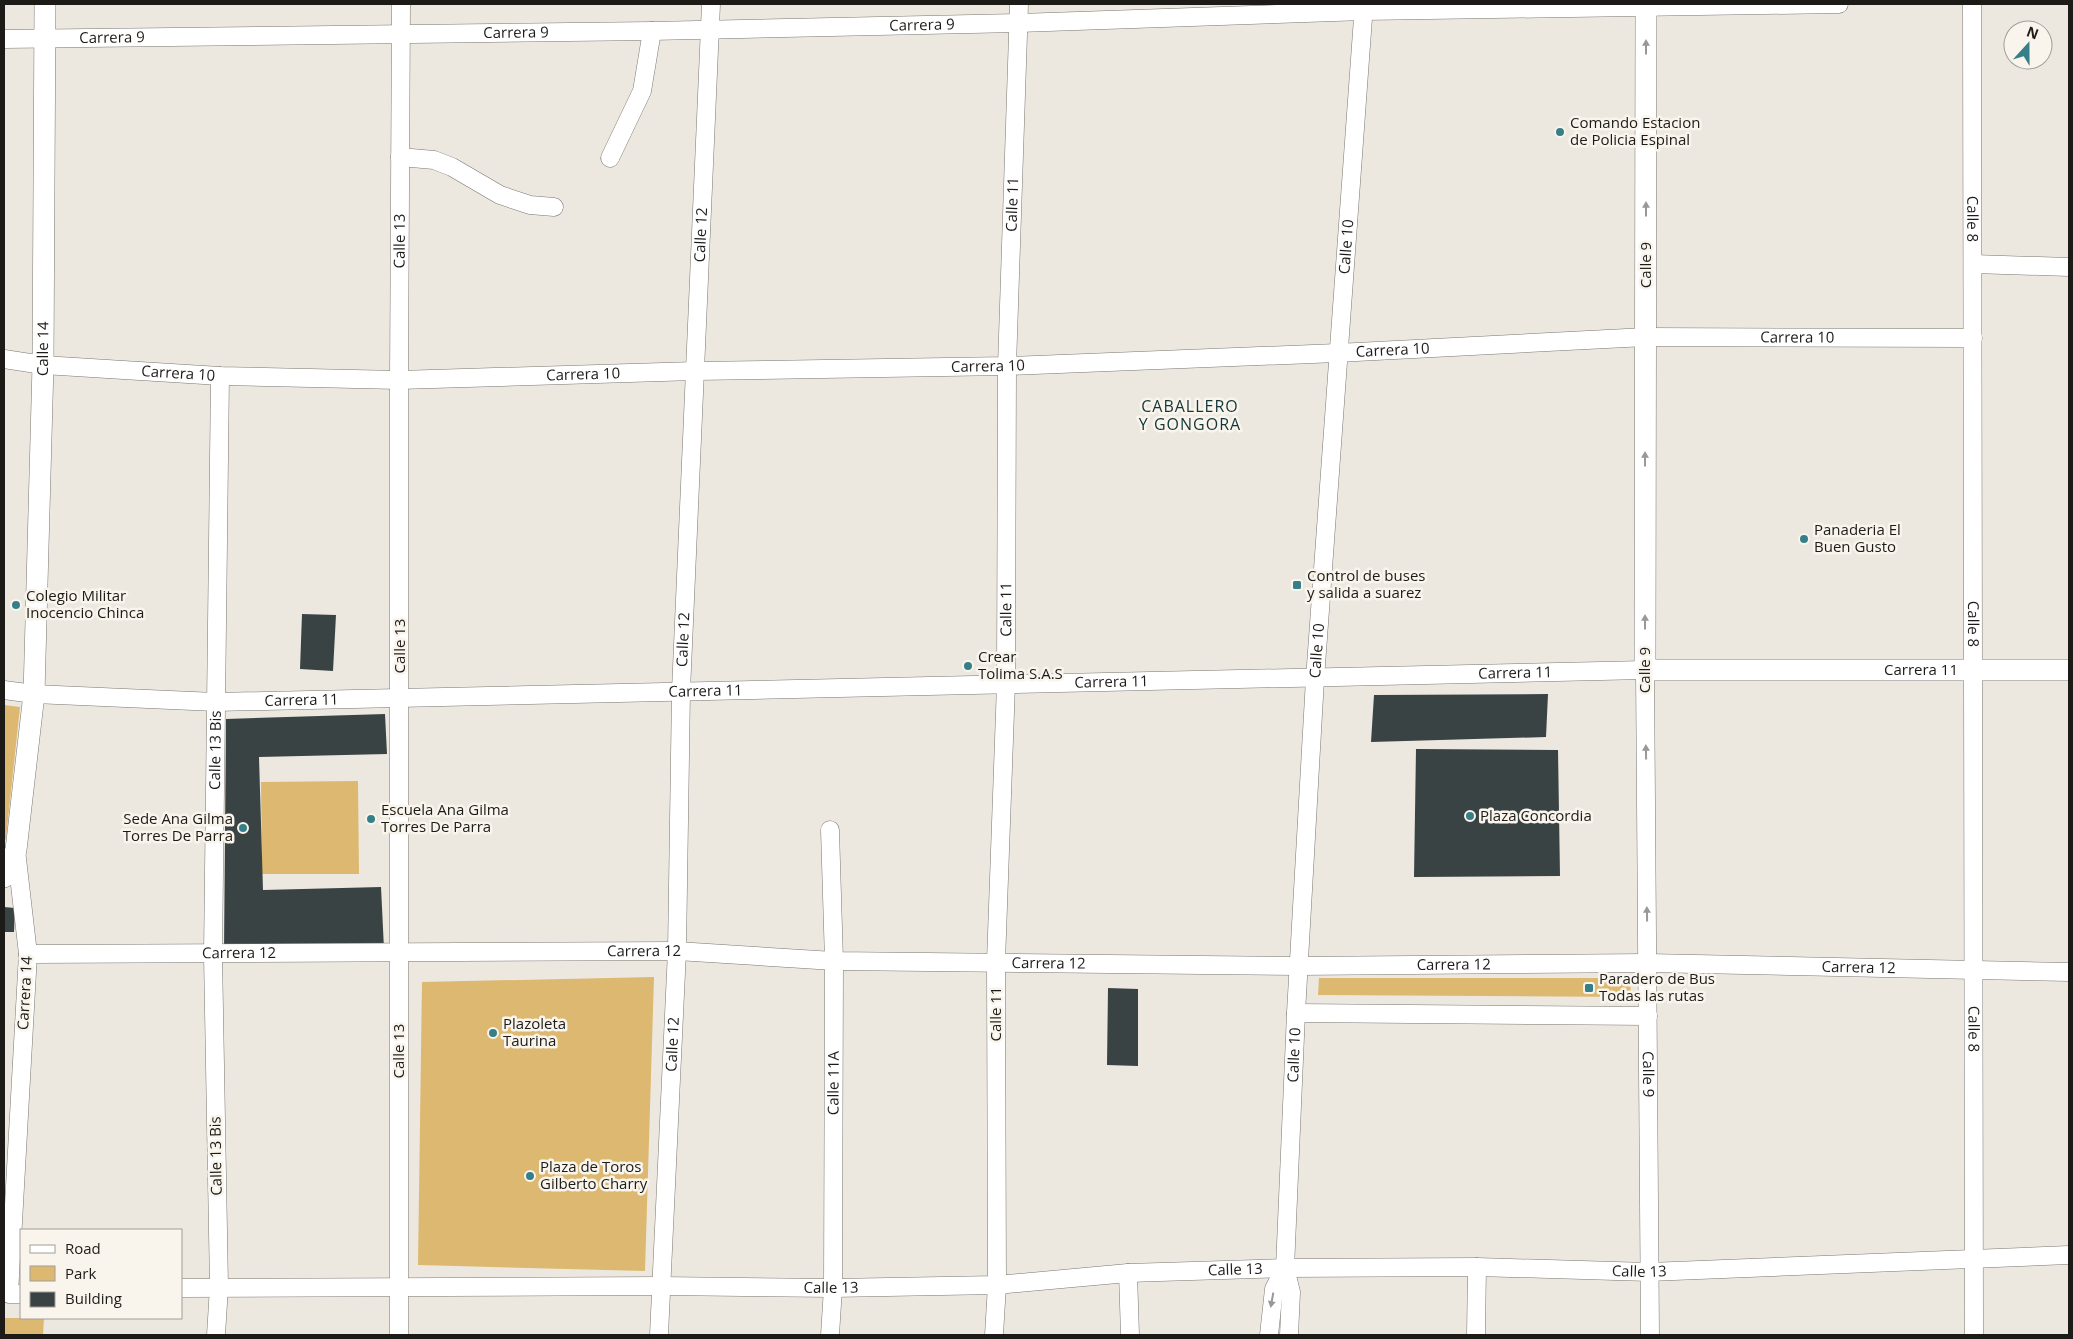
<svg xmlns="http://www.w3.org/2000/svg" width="2073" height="1339" viewBox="0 0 2073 1339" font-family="'Open Sans',sans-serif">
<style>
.green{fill:#ddb870}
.building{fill:#3a4344}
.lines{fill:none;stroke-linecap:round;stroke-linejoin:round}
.minor-casing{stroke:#7b7770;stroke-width:19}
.tertiary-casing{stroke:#7b7770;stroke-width:22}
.minor{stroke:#fff;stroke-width:18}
.tertiary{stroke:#fff;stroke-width:21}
.oneway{fill:#999897}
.poi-dot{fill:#377f88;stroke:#f9f5ed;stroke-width:2}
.labels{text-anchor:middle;stroke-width:5;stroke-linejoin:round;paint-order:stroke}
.street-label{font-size:15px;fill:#1d1b18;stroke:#f9f5ed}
.poi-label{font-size:15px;fill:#1d1b18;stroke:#f9f5ed;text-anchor:start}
.neighbourhood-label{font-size:16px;letter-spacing:1px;fill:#14363a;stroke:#f9f5ed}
</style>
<rect width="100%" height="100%" fill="#ece8df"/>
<path class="green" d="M4 705 20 707 6 838 4 844Z
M358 781 359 874H262L261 782Z
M654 977 645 1271 418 1265 422 982Z
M1319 978H1630L1631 997 1318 995Z
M4 1318H44L43 1335H4Z"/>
<path class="building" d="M302 614 336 615 333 671 300 669Z
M1548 694 1546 737 1371 742 1374 695Z
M385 714 387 754 259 757 263 890 381 887 384 949 224 950 226 719Z
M1416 749 1558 750 1560 876 1414 877Z
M4 907 15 908 14 932H4Z
M1108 988 1138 989V1066L1107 1065Z"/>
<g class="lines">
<defs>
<g id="minor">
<path id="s1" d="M1972 4 1974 1335"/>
<path id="s2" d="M4 39 652 31 1019 23 1364 11 1839 4"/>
<path d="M400 157 434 160 452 167 500 195 530 205 554 207"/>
<path d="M610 158 642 91 652 31"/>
<path d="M1973 264 2069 267"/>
<path id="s3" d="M4 359 43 365 220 376 399 380 695 371 1007 366 1337 353 1646 337 1973 338"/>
<path id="s4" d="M4 690 34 694 216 702 1645 670 1650 1335"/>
<path d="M16 850 28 954 9 1294H21"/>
<path id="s5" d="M28 954 677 951 834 961 1299 966 1648 963 2069 972"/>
<path d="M1296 1013 1648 1016"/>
<path d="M1128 1273 1130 1335"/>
<path id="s6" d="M181 1288 661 1286 833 1288 997 1285 1128 1273 1285 1268 1477 1267 1649 1272 2069 1255"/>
<path id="s7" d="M216 1335 219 1287 213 955 220 376"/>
<path id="s8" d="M399 1335V380L401 4"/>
<path id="s9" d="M659 1335 677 951 681 691 711 4"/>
<path id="s10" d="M830 1335 833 1288 834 961 830 830"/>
<path id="s11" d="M994 1335 997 1285 996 962 1006 684 1007 366 1019 4"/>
<path d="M1269 1335 1274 1289 1285 1268"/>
<path id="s12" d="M1289 1335 1291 1292 1285 1268 1296 1013 1315 679 1364 4"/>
<path d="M1476 1335 1477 1267"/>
</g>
<g id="tertiary">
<path id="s13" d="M1646 4 1645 670H2069"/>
<path id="s14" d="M4 877 16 850 34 694 43 365 45 4"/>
</g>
</defs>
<use href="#minor" class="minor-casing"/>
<use href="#tertiary" class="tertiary-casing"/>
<use href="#minor" class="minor"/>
<use href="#tertiary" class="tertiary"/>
</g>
<defs><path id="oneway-solid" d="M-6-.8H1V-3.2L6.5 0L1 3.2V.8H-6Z" transform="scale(1.25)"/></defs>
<g class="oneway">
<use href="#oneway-solid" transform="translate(1646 47) rotate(-90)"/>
<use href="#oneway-solid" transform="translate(1646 209) rotate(-90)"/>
<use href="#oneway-solid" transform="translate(1645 459) rotate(-90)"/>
<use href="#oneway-solid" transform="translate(1645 622) rotate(-90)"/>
<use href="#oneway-solid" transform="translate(1646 752) rotate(-91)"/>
<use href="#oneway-solid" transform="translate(1647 914) rotate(-91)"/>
<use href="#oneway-solid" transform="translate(1272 1300) rotate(100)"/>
</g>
<g class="poi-dot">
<circle cx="1560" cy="132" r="5"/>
<circle cx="1804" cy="539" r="5"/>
<rect x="1292" y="580" width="10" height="10" rx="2.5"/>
<circle cx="16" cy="605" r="5"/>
<circle cx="968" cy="666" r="5"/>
<circle cx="1470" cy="816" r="5"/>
<circle cx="371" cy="819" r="5"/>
<circle cx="243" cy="828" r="5"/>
<rect x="1584" y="983" width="10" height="10" rx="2.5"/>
<circle cx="493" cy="1033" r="5"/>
<circle cx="530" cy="1176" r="5"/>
</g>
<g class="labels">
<g class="street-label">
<text dy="5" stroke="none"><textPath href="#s2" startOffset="918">Carrera 9</textPath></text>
<text dy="5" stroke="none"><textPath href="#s2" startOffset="512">Carrera 9</textPath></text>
<text dy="5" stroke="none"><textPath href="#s2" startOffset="108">Carrera 9</textPath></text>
<text dy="5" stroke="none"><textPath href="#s11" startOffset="1131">Calle 11</textPath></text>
<text dy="5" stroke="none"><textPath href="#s1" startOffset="215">Calle 8</textPath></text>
<text dy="5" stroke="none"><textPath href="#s9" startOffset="1101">Calle 12</textPath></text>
<text dy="5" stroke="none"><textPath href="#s8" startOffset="1094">Calle 13</textPath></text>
<text dy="5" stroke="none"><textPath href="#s12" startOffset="1091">Calle 10</textPath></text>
<text transform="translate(1646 265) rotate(-90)" y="5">Calle 9</text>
<text dy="5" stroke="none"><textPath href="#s3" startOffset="1795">Carrera 10</textPath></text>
<text dy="5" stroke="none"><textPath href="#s14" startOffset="532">Calle 14</textPath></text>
<text dy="5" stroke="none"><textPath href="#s3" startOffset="1390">Carrera 10</textPath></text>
<text dy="5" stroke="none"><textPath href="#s3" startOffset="985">Carrera 10</textPath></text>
<text dy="5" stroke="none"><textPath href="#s3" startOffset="175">Carrera 10</textPath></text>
<text dy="5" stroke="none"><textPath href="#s3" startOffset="580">Carrera 10</textPath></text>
<text dy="5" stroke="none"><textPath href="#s11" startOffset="726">Calle 11</textPath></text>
<text dy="5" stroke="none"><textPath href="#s1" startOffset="620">Calle 8</textPath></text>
<text dy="5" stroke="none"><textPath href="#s9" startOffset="696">Calle 12</textPath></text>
<text transform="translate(400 646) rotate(-90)" y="5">Calle 13</text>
<text dy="5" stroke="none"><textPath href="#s12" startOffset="686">Calle 10</textPath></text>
<text transform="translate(1645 670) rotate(-90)" y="5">Calle 9</text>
<text dy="5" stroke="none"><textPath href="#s13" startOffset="942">Carrera 11</textPath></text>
<text dy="5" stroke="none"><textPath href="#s4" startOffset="1512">Carrera 11</textPath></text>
<text dy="5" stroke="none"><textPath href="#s4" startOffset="1108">Carrera 11</textPath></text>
<text dy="5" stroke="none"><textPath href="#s4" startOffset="702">Carrera 11</textPath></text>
<text dy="5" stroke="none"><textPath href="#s4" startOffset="298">Carrera 11</textPath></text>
<text dy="5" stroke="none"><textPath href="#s7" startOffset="585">Calle 13 Bis</textPath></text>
<text dy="5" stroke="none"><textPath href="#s5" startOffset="616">Carrera 12</textPath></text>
<text dy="5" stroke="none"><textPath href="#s5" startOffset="211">Carrera 12</textPath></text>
<text dy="5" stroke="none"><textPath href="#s5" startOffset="1021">Carrera 12</textPath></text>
<text dy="5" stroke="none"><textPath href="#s5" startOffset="1426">Carrera 12</textPath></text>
<text dy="5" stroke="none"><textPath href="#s5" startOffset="1831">Carrera 12</textPath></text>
<text transform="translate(25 993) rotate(-87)" y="5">Carrera 14</text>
<text transform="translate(996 1014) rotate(-90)" y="5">Calle 11</text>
<text dy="5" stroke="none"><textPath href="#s1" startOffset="1025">Calle 8</textPath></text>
<text dy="5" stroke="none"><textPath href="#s9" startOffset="291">Calle 12</textPath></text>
<text transform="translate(399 1051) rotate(-90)" y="5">Calle 13</text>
<text dy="5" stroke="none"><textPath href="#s12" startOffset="281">Calle 10</textPath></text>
<text dy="5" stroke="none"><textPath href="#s4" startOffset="2046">Calle 9</textPath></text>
<text dy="5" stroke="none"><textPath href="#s10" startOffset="252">Calle 11A</textPath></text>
<text transform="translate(216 1156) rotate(-91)" y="5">Calle 13 Bis</text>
<text dy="5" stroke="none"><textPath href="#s6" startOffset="1055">Calle 13</textPath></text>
<text dy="5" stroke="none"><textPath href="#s6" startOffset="1459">Calle 13</textPath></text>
<text dy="5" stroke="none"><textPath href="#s6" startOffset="650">Calle 13</textPath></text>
</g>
<g class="poi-label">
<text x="1570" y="128">Comando Estacion<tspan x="1570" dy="17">de Policia Espinal</tspan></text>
<text x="1814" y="535">Panaderia El<tspan x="1814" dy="17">Buen Gusto</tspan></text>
<text x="1307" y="581">Control de buses<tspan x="1307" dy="17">y salida a suarez</tspan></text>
<text x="26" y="601">Colegio Militar<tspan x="26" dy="17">Inocencio Chinca</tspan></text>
<text x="978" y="662">Crear<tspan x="978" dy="17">Tolima S.A.S</tspan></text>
<text x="381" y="815">Escuela Ana Gilma<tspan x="381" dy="17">Torres De Parra</tspan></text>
<text x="1480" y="821">Plaza Concordia</text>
<text x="233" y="824" text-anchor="end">Sede Ana Gilma<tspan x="233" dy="17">Torres De Parra</tspan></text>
<text x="1599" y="984">Paradero de Bus<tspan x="1599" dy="17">Todas las rutas</tspan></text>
<text x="503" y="1029">Plazoleta<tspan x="503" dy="17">Taurina</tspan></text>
<text x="540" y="1172">Plaza de Toros<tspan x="540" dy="17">Gilberto Charry</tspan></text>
</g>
<g class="neighbourhood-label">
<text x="1190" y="412">CABALLERO<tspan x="1190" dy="18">Y GONGORA</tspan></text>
</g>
</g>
<rect width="2073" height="1339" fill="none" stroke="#1d1b18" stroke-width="10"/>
<rect x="20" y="1229" width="162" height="90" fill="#f9f5ed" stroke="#a19e98"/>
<rect x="30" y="1245" width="25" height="8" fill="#ffffff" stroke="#a19e98"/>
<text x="65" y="1254" font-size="15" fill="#1d1b18">Road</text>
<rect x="30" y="1266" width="25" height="15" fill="#ddb870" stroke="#a19e98"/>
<text x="65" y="1279" font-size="15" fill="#1d1b18">Park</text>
<rect x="30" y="1292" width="25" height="15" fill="#3a4344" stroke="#a19e98"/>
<text x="65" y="1304" font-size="15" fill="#1d1b18">Building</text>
<g transform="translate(2028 45) rotate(21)"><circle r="24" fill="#f9f5ed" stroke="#a19e98"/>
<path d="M0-4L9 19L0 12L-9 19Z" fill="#377f88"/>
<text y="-8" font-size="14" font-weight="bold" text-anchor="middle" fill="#1d1b18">N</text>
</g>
</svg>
